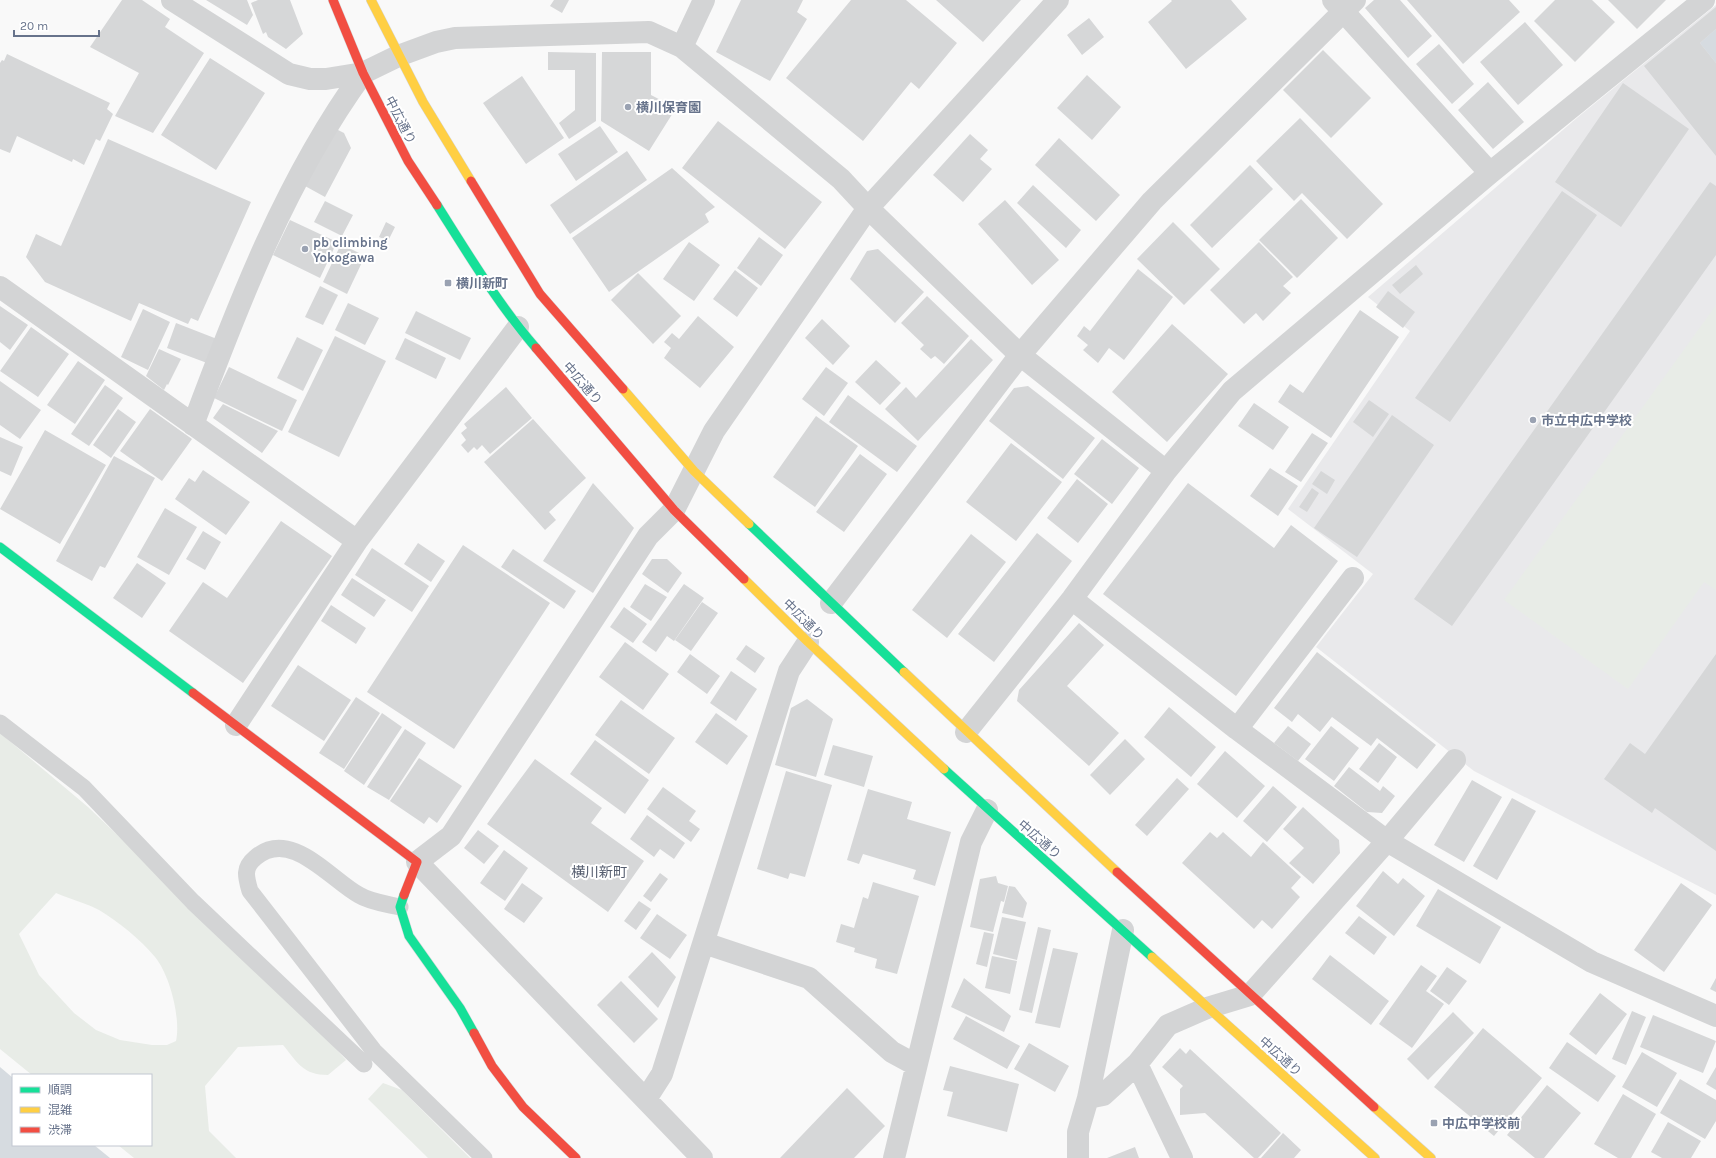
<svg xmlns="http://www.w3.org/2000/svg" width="1716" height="1158" viewBox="0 0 1716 1158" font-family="Karla,'Noto Sans JP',sans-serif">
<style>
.built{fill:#e9e9eb}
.green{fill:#e8ece7;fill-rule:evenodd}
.water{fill:#d6dbe0}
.building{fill:#d6d7d8}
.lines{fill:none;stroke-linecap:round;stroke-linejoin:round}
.fast-casing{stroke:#d5d7d9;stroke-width:10}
.slow-casing{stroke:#d5d7d9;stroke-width:10}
.jam-casing{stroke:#d5d7d9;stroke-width:10}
.lane{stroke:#d3d4d5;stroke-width:17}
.street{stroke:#d3d4d5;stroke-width:22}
.fast{stroke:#16e098;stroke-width:9}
.slow{stroke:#ffcf43;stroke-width:9}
.jam{stroke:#f24e42;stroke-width:9}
.poi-dot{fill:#9aa2b2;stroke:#fff;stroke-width:1.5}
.labels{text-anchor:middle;stroke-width:4;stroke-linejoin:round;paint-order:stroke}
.poi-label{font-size:13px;font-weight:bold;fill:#67738b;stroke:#fff;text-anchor:start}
.street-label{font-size:13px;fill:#67738b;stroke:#fff}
.neighbourhood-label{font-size:14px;fill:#565e6f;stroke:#fff}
</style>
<rect width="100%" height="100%" fill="#f9f9f9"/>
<path class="built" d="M1716 5V895L1474 771 1316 647 1373 574 1288 509 1410 331 1368 297 1578 117Z"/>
<path class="green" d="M1716 305V590L1704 582 1628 689 1504 600Z
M0 733 88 807 300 1009 346 1060 328 1075C303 1075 298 1063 283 1045L238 1047 205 1086 209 1131 236 1158H134L118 1145H151V1075H32L0 1049ZM56 893C70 899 86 903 99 910 119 922 140 939 155 957 170 975 181 1019 176 1041L167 1045H152L120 1040 96 1030 74 1013 39 975 19 934Z
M383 1083 402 1090 470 1158H428L368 1099Z"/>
<path class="water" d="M1716 29V63L1700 43Z
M0 1067 13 1078V1145H94L110 1158H0Z"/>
<path class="building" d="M122 0H142L170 19 165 27 204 53 153 133 115 116 139 73 90 47Z
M206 0H247L253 15 247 25Z
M258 0H290L303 34 286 49 268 37 266 32 263 34 251 3Z
M554 0H569L562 13 550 6Z
M741 0H803L797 12 807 19 770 81 716 52Z
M851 0H906L957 43 919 89 911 82 863 141 786 78Z
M936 0H1021L983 42Z
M1171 0H1231L1247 19 1186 69 1148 22 1172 1Z
M1374 0H1400L1432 36 1408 58 1365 8Z
M1407 0H1509L1520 12 1463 64Z
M1555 0H1592L1615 22 1575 62 1534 21Z
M1608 0H1666L1637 29Z
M1716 7V29L1700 43 1716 63V156L1644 66Z
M1089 18 1104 37 1082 55 1067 35Z
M1525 22 1563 65 1518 105 1480 62Z
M1439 44 1474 84 1452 104 1416 64Z
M1323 50 1371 98 1331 138 1283 90Z
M548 52 596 53V121L569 139 559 123 575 110V70H548Z
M602 52H651V95L676 108 649 151 601 121Z
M7 54 110 103 107 109 113 114 100 141 96 139 84 165 73 159 72 162 17 136 10 153 0 149V63L2 60 4 61Z
M210 58 265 93 216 170 161 135Z
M1087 75 1121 107 1092 140 1057 108Z
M522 76 564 138 526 164 483 103Z
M1488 82 1524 122 1493 149 1458 110Z
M1623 83 1689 129 1621 227 1555 182Z
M1300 118 1383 204 1347 239 1302 193 1294 201 1256 161Z
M718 121 822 202 785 249 682 168Z
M600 126 618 152 576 181 558 154Z
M336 129 344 133 351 148 325 197 305 186Z
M970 134 988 150 980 159 992 169 963 202 933 175Z
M1059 138 1120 195 1096 221 1035 165Z
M108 139 251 202 198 321 191 318 188 324 139 303 131 321 45 282 26 257 36 234 61 246Z
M627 151 647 180 570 234 550 205Z
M1250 165 1273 189 1212 248 1190 225Z
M672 168 715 207 705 214 709 222 609 292 572 238Z
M1710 182 1716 186V255L1452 626 1414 599Z
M1033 185 1081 230 1066 248 1017 203Z
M1562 191 1597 215 1450 422 1415 398Z
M1301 199 1338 238 1297 278 1259 240Z
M1005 200 1059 260 1032 285 978 224Z
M325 201 353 215 342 236 314 222Z
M290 220 337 242 320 278 273 255Z
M386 222 395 227 388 241 379 237Z
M1173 222 1220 269 1184 305 1137 259Z
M759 237 783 255 761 286 737 268Z
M689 242 720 265 694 301 663 279Z
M1259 242 1293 277 1283 286 1291 293 1263 321 1256 313 1244 324 1210 290Z
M341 244 365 256 347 294 323 282Z
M878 249 924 292 895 323 850 279 867 251Z
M1416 265 1423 274 1400 294 1392 285Z
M1138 269 1173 297 1124 360 1109 348 1098 363 1083 350 1088 345 1077 336 1084 326 1090 331Z
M735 270 758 288 737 317 713 299Z
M638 273 681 316 653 344 611 300Z
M320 286 338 295 323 325 305 317Z
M1388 291 1415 312 1403 328 1376 307Z
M927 296 969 336 944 364 935 356 931 359 920 349 924 345 901 323Z
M348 303 379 318 365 345 335 330Z
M0 306 28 325 10 350 0 342Z
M143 309 170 322 148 370 121 357Z
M1360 310 1399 337 1331 438 1278 402 1290 384 1303 393Z
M416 311 471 338 460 360 405 333Z
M698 316 734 347 700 388 664 358 671 348 664 342 672 333 679 339Z
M822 319 850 346 833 365 805 338Z
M176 323 217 339 207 363 167 348Z
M1172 324 1228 374 1167 442 1112 392Z
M31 327 69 354 38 397 0 371Z
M335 336 386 361 339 457 288 432Z
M297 337 323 350 303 391 277 378Z
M405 338 446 358 436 379 395 359Z
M971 339 993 360 918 441 885 409 906 387 916 398Z
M159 349 181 359 168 385 167 384 164 390 146 376Z
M876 360 901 383 880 405 855 382Z
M78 361 105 380 75 424 47 405Z
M229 367 297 400 282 431 214 398Z
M826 367 848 383 824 416 802 399Z
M0 381 41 410 20 439 0 425Z
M105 385 123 398 89 446 71 434Z
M1028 386 1095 438 1063 479 989 421 1014 388Z
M506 387 532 418 490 454 482 445 477 450 474 447 468 453 461 445 466 440 461 433 467 428 464 424Z
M848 395 917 446 897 472 829 422Z
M1369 400 1389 414 1373 437 1353 422Z
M1254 403 1289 427 1273 450 1238 426Z
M223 404 278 431 262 453 213 418Z
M118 409 136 422 111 458 93 445Z
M150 409 192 439 162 481 120 451Z
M1392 415 1434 445 1357 557 1314 528Z
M816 416 858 446 815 507 773 477Z
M533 419 586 478 549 512 556 520 545 530 484 462Z
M45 430 106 465 60 544 0 509Z
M1312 433 1328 443 1301 482 1285 472Z
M0 437 23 447 11 476 0 471Z
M1102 439 1139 468 1112 504 1074 474Z
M1011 443 1062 482 1016 541 966 502Z
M860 454 887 474 844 532 816 512Z
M114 456 155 478 105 568 100 566 92 581 56 561Z
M1270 468 1298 486 1278 516 1250 496Z
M203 470 250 502 226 535 175 499 189 478 195 482Z
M1321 471 1335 480 1327 494 1312 484Z
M1077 479 1108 504 1078 543 1047 518Z
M593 483 634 528 593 593 543 561Z
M1188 483 1274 548 1291 525 1338 561 1236 696 1103 594Z
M1312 488 1319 493 1307 512 1299 507Z
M165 508 197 527 169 575 137 557Z
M281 521 332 556 243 683 169 631 203 582 227 598Z
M203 531 221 542 205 570 186 559Z
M1037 533 1072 561 994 662 958 634Z
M971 534 1006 562 947 638 912 610Z
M418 543 445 561 431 582 404 564Z
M463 545 550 603 454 749 367 692Z
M372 548 429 586 412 612 355 575Z
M513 549 576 591 564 609 501 567Z
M652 559H667L682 573 668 593 642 574Z
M137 563 166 583 142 618 113 598Z
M352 578 386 600 374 617 341 595Z
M645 584 667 597 651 621 630 607Z
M684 584 704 598 674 641 667 636 656 652 642 642Z
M702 602 718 613 691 651 675 640Z
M331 605 366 628 356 644 321 621Z
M624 607 647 624 633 643 610 627Z
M1079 623 1104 645 1067 686 1119 733 1089 766 1017 701 1019 690Z
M625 642 669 674 643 710 599 677Z
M746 645 765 658 755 673 736 659Z
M1317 652 1436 745 1417 769 1377 738 1371 746 1332 717 1320 732 1298 714 1292 722 1274 708Z
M690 654 720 676 707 694 677 672Z
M1716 654V851L1655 808 1652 813 1604 779 1630 743 1645 754Z
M298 665 351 700 324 741 271 706Z
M731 671 757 689 736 721 710 703Z
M356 697 380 713 344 769 319 753Z
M807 699 833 719 816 777 775 765 791 708Z
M621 700 675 738 649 774 595 735Z
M1169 707 1216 747 1191 777 1144 737Z
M382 713 402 727 364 785 344 771Z
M716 713 748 736 727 765 695 742Z
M1288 726 1311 744 1298 761 1274 743Z
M1331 726 1359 748 1334 781 1305 759Z
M405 729 426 743 389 800 367 787Z
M1125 739 1145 759 1110 795 1090 775Z
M595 740 649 780 625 814 570 774Z
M1379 743 1397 757 1378 783 1359 769Z
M833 745 873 756 864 787 824 775Z
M1225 751 1265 786 1237 818 1197 784Z
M419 758 462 786 437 823 429 817 424 824 390 801Z
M535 759 602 808 591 823 644 861 608 912 487 824Z
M1349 767 1380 791 1383 786 1395 796 1382 813 1367 812 1334 786Z
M786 771 832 785 805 877 790 873 788 879 757 869Z
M1177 778 1189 789 1147 836 1135 825Z
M1472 780 1502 797 1464 862 1434 845Z
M1273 786 1297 807 1267 842 1243 821Z
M663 787 696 811 689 821 700 829 691 842 647 809Z
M868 789 912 802 907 819 951 832 935 886 913 879 916 870 863 854 859 864 847 860Z
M1512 798 1536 811 1497 880 1473 866Z
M1303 807 1339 840 1340 853 1313 884 1289 863 1304 848 1283 829Z
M647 815 685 843 674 859 660 849 654 857 630 839Z
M478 830 499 846 484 864 464 848Z
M1210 832 1217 838 1223 832 1251 857 1263 842 1301 877 1291 888 1300 897 1272 929 1262 920 1254 929 1182 863Z
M504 850 528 868 505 901 480 883Z
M1383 871 1398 884 1403 878 1425 896 1394 936 1356 906Z
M660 873 668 879 651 902 643 896Z
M996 876 998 883 1008 886 1004 902 1001 901 993 932 970 927 980 879Z
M873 882 919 896 897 974 875 968 877 959 854 952 855 948 836 942 841 924 854 928 863 897 868 899Z
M522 883 543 898 524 923 504 909Z
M1681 883 1712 905 1664 972 1634 950Z
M1009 886 1015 887 1027 903 1023 918 1002 913Z
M1438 889 1501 927 1480 964 1416 926Z
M639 901 651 909 636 930 624 921Z
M657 914 687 935 670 959 640 938Z
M1359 916 1387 937 1374 955 1345 933Z
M1002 917 1026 922 1017 960 993 954Z
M1038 927 1051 930 1032 1013 1019 1010Z
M984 932 994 934 987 967 976 964Z
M1053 948 1078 953 1060 1028 1035 1023Z
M652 952 676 977 658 1008 628 977Z
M1330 955 1389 1001 1371 1025 1312 979Z
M992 956 1017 961 1010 994 985 988Z
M1421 965 1437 976 1426 991 1444 1004 1412 1048 1379 1024Z
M1447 967 1467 981 1449 1005 1430 991Z
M964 978 1011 1016 1004 1032 951 1007Z
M1716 978V992L1710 989Z
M621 981 658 1019 634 1043 597 1005Z
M1600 993 1627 1014 1596 1055 1569 1034Z
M1632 1011 1646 1017 1626 1065 1612 1059Z
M1453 1012 1474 1033 1428 1080 1407 1059Z
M1653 1015 1716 1041 1703 1073 1640 1047Z
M966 1016 1020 1046 1007 1069 953 1039Z
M1483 1028 1542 1078 1494 1136 1434 1087Z
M1567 1042 1616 1076 1598 1102 1549 1068Z
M1029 1043 1069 1066 1055 1092 1014 1069Z
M1180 1048 1186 1054 1190 1049 1281 1133 1258 1158H1254L1205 1113 1180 1115V1089L1183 1086 1162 1067Z
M1642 1052 1677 1073 1657 1107 1622 1087Z
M950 1066 1019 1084 1007 1132 947 1116 953 1092 943 1090Z
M1716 1067V1090L1706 1084Z
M1680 1079 1716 1100V1121L1705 1139 1660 1113Z
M1547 1085 1581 1113 1544 1158H1535L1507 1135Z
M847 1088 885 1126 854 1158H780Z
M1623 1094 1656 1114 1631 1158H1618L1594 1144Z
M1668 1122 1701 1141 1691 1158H1662L1651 1152Z
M1283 1133 1301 1150 1294 1158H1261Z
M1135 1147 1139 1158H1107Z"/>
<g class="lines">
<defs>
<path id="fast" d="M437 205C468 254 498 304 536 348
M749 524 904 672
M0 547 193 693
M944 769 1152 957
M404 895 400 907 409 936 460 1008 474 1033"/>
<path id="slow" d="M371 0 423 102 471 181
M623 389 694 471 749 524
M744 579 808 642 944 769
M904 672 1117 872
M1152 957 1375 1158
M1374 1107 1431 1158"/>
<path id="jam" d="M333 0 363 73 408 161 437 205
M471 181 540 294 623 389
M536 348 674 510 744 579
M193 693 417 862 404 895
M1117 872 1374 1107
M474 1033 492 1066 523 1107 576 1158"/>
</defs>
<use href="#fast" class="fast-casing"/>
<use href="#slow" class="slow-casing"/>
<use href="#jam" class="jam-casing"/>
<path class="lane" d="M0 723 84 788 193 902 364 1064
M400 907C387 904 370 902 359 895 330 879 290 827 255 858 243 868 246 877 250 891L374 1051 484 1158"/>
<path class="street" d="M172 0 289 74 310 79H326L363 73 398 56 436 42 455 38 649 32 682 47 841 179 868 208 1020 355 1166 471
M1333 0 1490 173
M682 47 704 0
M0 287 357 541
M193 425C238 304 287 177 363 73
M1072 599 1237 729 1387 841 1592 962 1716 1016
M831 603 1020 355 1152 201 1355 0
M236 725 357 541 518 327
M1237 729 1353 578
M966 732 1072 599 1166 471 1232 391 1490 173 1704 0
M704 943 809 978 892 1052 916 1065
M1137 1064 1182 1158
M1088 1098 1103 1095 1137 1064 1168 1025 1207 1008 1250 995 1387 841 1455 760
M646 1099 662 1074 789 671 808 642
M702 1158 417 862 451 836 648 536 674 510 714 431 868 208 1058 0
M894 1158 971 842 987 810
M1078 1158V1132L1088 1098 1123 930"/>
<use href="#fast" class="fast"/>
<use href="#slow" class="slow"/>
<use href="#jam" class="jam"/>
</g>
<g class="poi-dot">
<circle cx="628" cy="107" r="4"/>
<circle cx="305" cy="249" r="4"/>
<rect x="444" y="279" width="8" height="8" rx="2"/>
<circle cx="1533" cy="420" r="4"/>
<rect x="1430" y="1119" width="8" height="8" rx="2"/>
</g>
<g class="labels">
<g class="poi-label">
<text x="636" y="112">横川保育園</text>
<text x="313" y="247">pb climbing<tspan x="313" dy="15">Yokogawa</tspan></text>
<text x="456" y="288">横川新町</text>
<text x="1541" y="425">市立中広中学校</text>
<text x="1442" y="1128">中広中学校前</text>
</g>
<g class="street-label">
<text transform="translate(401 120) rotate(63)" y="5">中広通り</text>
<text transform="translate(583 383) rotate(49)" y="5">中広通り</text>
<text transform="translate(804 619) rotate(45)" y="5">中広通り</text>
<text transform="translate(1040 839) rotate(41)" y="5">中広通り</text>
<text transform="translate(1281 1056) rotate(42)" y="5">中広通り</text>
</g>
<g class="neighbourhood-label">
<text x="599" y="877">横川新町</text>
</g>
</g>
<rect x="12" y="1074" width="140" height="72" fill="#ffffff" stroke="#c2c7d1"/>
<rect x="20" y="1087" width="20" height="6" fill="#16e098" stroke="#c2c7d1"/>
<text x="48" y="1094" font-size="12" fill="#67738b">順調</text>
<rect x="20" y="1107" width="20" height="6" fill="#ffcf43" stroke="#c2c7d1"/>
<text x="48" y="1114" font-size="12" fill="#67738b">混雑</text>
<rect x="20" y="1127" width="20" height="6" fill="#f24e42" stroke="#c2c7d1"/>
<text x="48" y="1134" font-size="12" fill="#67738b">渋滞</text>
<path d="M14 30v6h85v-6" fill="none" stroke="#67738b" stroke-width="2"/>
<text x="20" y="30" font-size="12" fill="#67738b" stroke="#ffffff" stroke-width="3" paint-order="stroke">20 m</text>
</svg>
